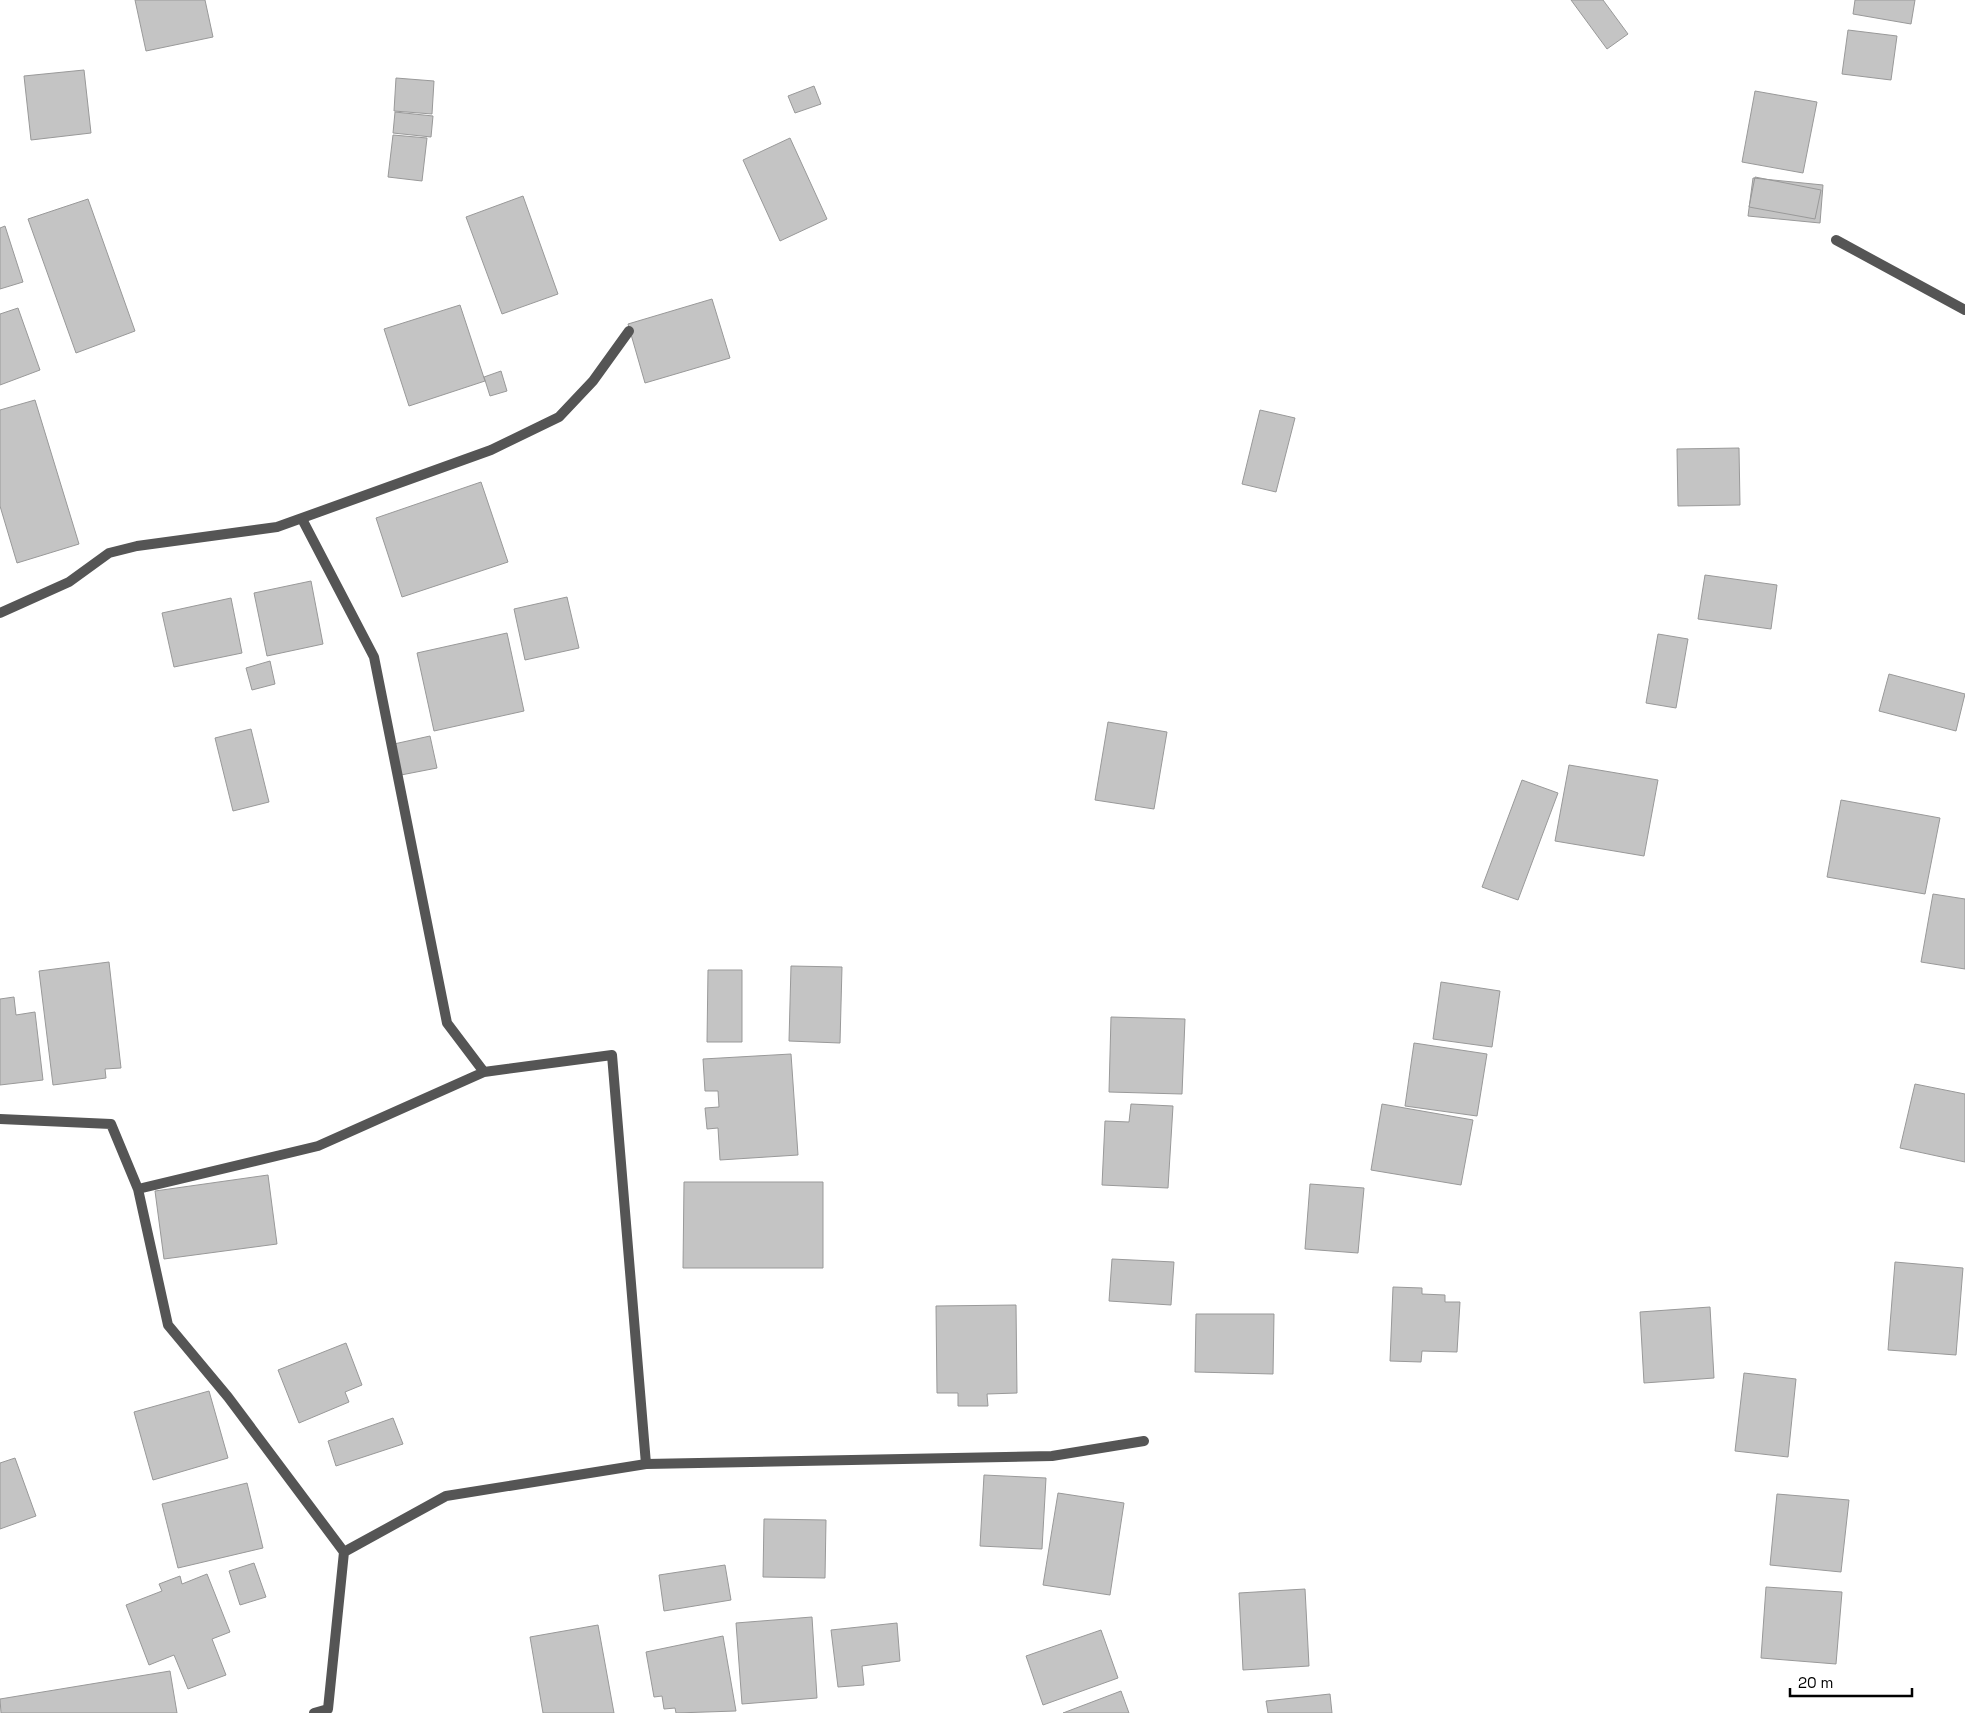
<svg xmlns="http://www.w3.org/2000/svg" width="1965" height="1713" viewBox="0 0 1965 1713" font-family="'Space Grotesk',sans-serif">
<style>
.building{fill:#c4c4c4;stroke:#999}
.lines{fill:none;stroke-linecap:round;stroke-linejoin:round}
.minor{stroke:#555;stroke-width:10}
</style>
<rect width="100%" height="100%" fill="#fff"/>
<path class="building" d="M135 0H205L213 37 146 51Z
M1571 0H1603L1628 34 1607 49Z
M1855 0H1915L1911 24 1853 14Z
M1848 30 1897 36 1891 80 1842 74Z
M84 70 91 133 31 140 24 76Z
M396 78 434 81 432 114 394 111Z
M814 86 821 104 795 113 788 96Z
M1755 91 1817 102 1803 173 1742 162Z
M395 112 433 116 431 137 393 133Z
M393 135 427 138 422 181 388 177Z
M790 138 827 219 780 241 743 160Z
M1755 177 1821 190 1815 219 1749 207Z
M1753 178 1823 185 1820 223 1748 216Z
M523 196 558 294 502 314 466 217Z
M88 199 135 331 76 353 28 219Z
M5 226 23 282 0 289V228Z
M712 299 730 358 645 383 628 324Z
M460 305 485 381 409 406 384 329Z
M18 308 40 370 0 385V314Z
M501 371 507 391 490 396 484 377Z
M35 400 79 544 17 563 0 506V410Z
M1260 410 1295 418 1276 492 1242 484Z
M1739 448 1740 505 1678 506 1677 449Z
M481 482 508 562 402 597 376 518Z
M1705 575 1777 585 1771 629 1698 619Z
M311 581 323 644 267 656 254 593Z
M567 597 579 648 525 660 514 609Z
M231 598 242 653 174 667 162 613Z
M507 633 524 711 434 731 417 653Z
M1658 634 1688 639 1676 708 1646 703Z
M270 661 275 684 252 690 246 668Z
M1889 674 1965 694 1956 731 1879 711Z
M1108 722 1167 732 1154 809 1095 800Z
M251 729 269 802 233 811 215 738Z
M430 736 437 768 401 775 394 744Z
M1569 765 1658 780 1644 856 1555 841Z
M1522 780 1558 793 1518 900 1482 887Z
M1841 800 1940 818 1925 894 1827 877Z
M1933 894 1965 899V969L1921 962Z
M109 962 121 1068 105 1069 106 1078 53 1085 39 971Z
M791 966 842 967 840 1043 789 1041Z
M708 970H742V1042H707Z
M1441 982 1500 991 1492 1047 1433 1039Z
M14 997 16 1015 35 1012 43 1080 0 1085V999Z
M1111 1017 1185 1019 1182 1094 1109 1092Z
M1414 1043 1487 1054 1477 1116 1405 1106Z
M791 1054 798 1155 720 1160 718 1128 707 1129 705 1108 719 1107 718 1091H705L703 1059Z
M1915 1084 1965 1094V1162L1900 1148Z
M1131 1104 1173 1106 1168 1188 1102 1185 1105 1121 1129 1122Z
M1382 1104 1473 1120 1461 1185 1371 1170Z
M268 1175 277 1244 164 1259 155 1191Z
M684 1182H823V1268H683Z
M1310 1184 1364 1188 1358 1253 1305 1249Z
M1112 1259 1174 1262 1171 1305 1109 1301Z
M1895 1262 1963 1268 1956 1355 1888 1350Z
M1393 1287 1422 1288V1294L1445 1295V1302H1460L1457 1352 1422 1351 1421 1362 1390 1361Z
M1016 1305 1017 1393 987 1394 988 1406H958V1393H937L936 1306Z
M1710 1307 1714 1378 1644 1383 1640 1312Z
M1196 1314H1274L1273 1374 1195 1372Z
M346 1343 362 1385 345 1392 349 1402 299 1423 278 1370Z
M1744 1373 1796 1379 1788 1457 1735 1451Z
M209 1391 228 1458 153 1480 134 1412Z
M393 1418 403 1444 336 1466 328 1441Z
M15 1458 36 1516 0 1529V1463Z
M984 1475 1046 1478 1042 1549 980 1546Z
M247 1483 263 1548 178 1568 162 1504Z
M1058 1493 1124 1503 1110 1595 1043 1585Z
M1777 1494 1849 1500 1841 1572 1770 1565Z
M764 1519 826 1520 825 1578 763 1577Z
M254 1563 266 1597 240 1605 229 1571Z
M725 1565 731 1600 664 1611 659 1575Z
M207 1574 230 1632 212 1639 226 1675 188 1689 174 1655 149 1665 126 1605 162 1591 159 1584 180 1576 182 1584Z
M1766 1587 1842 1592 1836 1664 1761 1658Z
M1305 1589 1309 1666 1243 1670 1239 1593Z
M812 1617 817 1698 742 1704 736 1623Z
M897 1623 900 1661 862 1666 864 1685 838 1687 831 1630Z
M598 1625 614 1713H543L530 1637Z
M1101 1630 1118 1678 1043 1705 1026 1656Z
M723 1636 736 1711 676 1713 675 1708 664 1709 662 1696 654 1697 646 1652Z
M170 1671 177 1713H1L0 1699Z
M1121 1691 1129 1713H1063Z
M1330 1694 1332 1713H1268L1266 1701Z"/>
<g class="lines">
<path class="minor" d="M1836 240 1965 310
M302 519 374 657 447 1023 484 1072
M0 613 69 582 109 553 137 546 277 527 491 450 559 417 593 381 629 331
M0 1119 111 1124 138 1189 318 1146 484 1072 612 1055 646 1464
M138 1189 168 1325 228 1397 344 1552
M314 1713 328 1709 344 1552 446 1496 646 1464 1052 1456 1144 1441"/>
</g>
<path d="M1790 1688v8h122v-8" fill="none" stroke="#000000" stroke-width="2.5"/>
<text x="1798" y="1688" font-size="15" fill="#000000" stroke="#ffffff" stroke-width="4" paint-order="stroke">20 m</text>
</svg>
